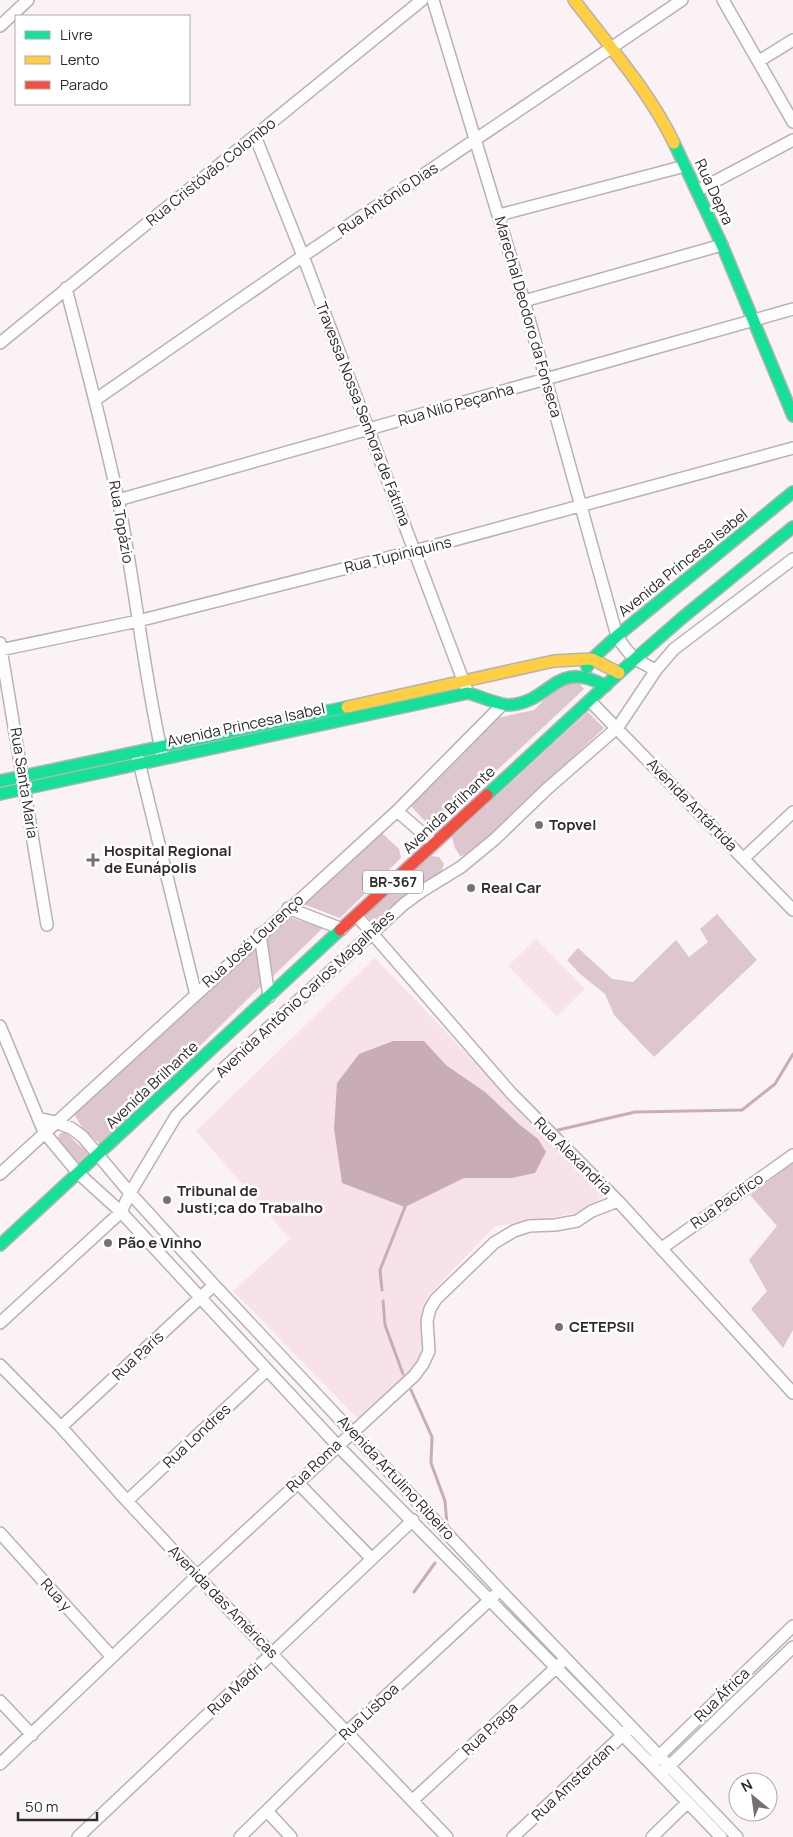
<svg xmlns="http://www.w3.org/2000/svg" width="793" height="1837" viewBox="0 0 793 1837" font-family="Manrope,sans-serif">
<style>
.green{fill:#f8e2ea}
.forest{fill:#dec6cf}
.water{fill:#c8adb7}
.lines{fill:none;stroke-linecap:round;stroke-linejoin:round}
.stream{stroke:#c8adb7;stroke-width:3}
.street-casing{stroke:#b9b2b5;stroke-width:14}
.fast-casing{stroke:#b9b2b5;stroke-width:14}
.slow-casing{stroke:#b9b2b5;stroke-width:14}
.jam-casing{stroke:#b9b2b5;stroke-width:14}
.street{stroke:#fefdfe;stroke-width:11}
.fast{stroke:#16e098;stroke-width:11}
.slow{stroke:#ffcf43;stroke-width:11}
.jam{stroke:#f24e42;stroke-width:11}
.poi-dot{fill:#777073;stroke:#fff;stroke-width:2}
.labels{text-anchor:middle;stroke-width:5;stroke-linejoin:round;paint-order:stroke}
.shield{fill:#fff;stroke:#6f6a6c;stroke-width:1}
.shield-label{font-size:14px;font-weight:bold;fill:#312a2d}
.street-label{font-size:15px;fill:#312a2d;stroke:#fff}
.poi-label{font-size:15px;font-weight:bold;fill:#312a2d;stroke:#fff;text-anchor:start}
</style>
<rect width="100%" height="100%" fill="#faf2f5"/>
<path class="green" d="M536 939 585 989 557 1016 508 966Z
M375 958 604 1197 579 1212 540 1220 495 1226 429 1295 418 1372 359 1420 233 1291 290 1239 196 1131Z"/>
<path class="forest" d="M572 681 580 684 584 689 433 830 411 806 497 718 534 710 552 692Z
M588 712 604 728 469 855 460 856 455 848 452 837Z
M382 833 399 849 401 858 340 918 303 904Z
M431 856 439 857 444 864 441 873C415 886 394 902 373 923L366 915Z
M717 914 757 960 654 1057 614 1015 605 994 579 973 567 960 578 948 612 979 633 982 676 940 689 957 708 942 700 929Z
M289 917 323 928 271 978 265 938Z
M258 945 263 984 100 1144 83 1129 74 1114Z
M65 1132 88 1153 78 1163 63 1147 58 1139 59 1134Z
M793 1163V1330L783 1348 751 1309 767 1291 749 1260 777 1226 750 1195Z"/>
<path class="water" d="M393 1041H424L446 1065 485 1092 520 1125 538 1139 546 1152 535 1173 512 1178H464L405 1207 342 1183 334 1129 337 1083 359 1054Z"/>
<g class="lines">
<path class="stream" d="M558 1130 635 1112 742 1110 775 1084 793 1054
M382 1290 380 1270 405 1207
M383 1301 385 1325 403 1374
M411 1390 432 1437 431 1463 445 1501 447 1525
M414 1592 435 1563"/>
<defs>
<path id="street" d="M433 0 524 301 617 636C630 657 635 660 656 670
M723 0 793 122
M0 26 28 0
M759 61 793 40
M255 136 303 256 466 688
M697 191 793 140
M499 215 685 166
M66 288C84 358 103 428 118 499 135 583 143 670 162 754
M524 301 722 245
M0 343 422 0
M95 400 303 256 682 0
M118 500 793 309
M0 643 47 925
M0 650 138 621 414 551 793 448
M590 701 793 910
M138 758 195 991 199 990
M397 811 434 843
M744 858 793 812
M288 908 342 929
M357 916 511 1093 618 1201 793 1393
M260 934 269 997
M0 1026 44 1132 78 1173 121 1212 337 1445 651 1764 721 1837
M38 1118 55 1122 71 1128 83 1137 130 1193 214 1285 500 1590 737 1837
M0 1174 397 811 503 704
M662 1248 793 1155
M0 1323 121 1212 130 1193 176 1116 211 1080 404 904 422 891 461 867 495 839 548 788 618 727 656 670 674 649 793 559
M0 1365 61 1427 127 1501 197 1576 447 1837
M61 1427 214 1285
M297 1482 372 1559
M127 1501 267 1370
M0 1533 112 1657
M0 1701 32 1735
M656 1759 793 1626
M0 1764 197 1576 414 1376 423 1364 429 1351 427 1321 430 1309 436 1299 494 1243 514 1231 529 1226 555 1225 577 1221 592 1211 618 1201
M666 1769 793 1647
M413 1800 560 1664
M267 1811 291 1837
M78 1837 413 1520
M240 1837 347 1732 494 1596
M513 1837 627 1731
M652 1837 688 1802"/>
<path id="fast" d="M674 143 722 245 793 416
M587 667 592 659 617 636 793 492
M0 781 347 707
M0 794 468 693C479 696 499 705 509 705 553 702 554 658 606 686
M487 795 619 673 682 618 793 527
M0 1245 340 930"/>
<path id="slow" d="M574 0C609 46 649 91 674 143
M347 707 554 661 592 659 619 673"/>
<path id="jam" d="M340 930 487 795"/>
</defs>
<use href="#street" class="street-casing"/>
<use href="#fast" class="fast-casing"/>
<use href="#slow" class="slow-casing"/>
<use href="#jam" class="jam-casing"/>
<use href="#street" class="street"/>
<use href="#fast" class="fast"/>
<use href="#slow" class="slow"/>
<use href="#jam" class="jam"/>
</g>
<g class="poi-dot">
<circle cx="539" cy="825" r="5"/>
<path d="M90.5 852.5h5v5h5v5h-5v5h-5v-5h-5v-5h5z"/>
<circle cx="471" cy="888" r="5"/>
<circle cx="167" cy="1200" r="5"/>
<circle cx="108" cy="1243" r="5"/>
<circle cx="559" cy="1327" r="5"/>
</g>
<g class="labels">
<rect class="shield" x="363" y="870.5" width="60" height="23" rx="4"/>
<g class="shield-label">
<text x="393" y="887">BR-367</text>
</g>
<g class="street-label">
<text transform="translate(211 172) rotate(-39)" y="5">Rua Cristóvão Colombo</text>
<text transform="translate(714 192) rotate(65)" y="5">Rua Depra</text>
<text transform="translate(388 199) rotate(-34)" y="5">Rua Antônio Dias</text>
<text transform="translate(528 317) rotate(74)" y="5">Marechal Deodoro da Fonseca</text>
<text transform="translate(456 405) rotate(-16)" y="5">Rua Nilo Peçanha</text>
<text transform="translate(363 414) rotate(69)" y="5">Travessa Nossa Senhora de Fátima</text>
<text transform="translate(121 522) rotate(80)" y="5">Rua Topázio</text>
<text transform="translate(398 555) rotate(-14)" y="5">Rua Tupiniquins</text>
<text transform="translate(683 563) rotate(-39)" y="5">Avenida Princesa Isabel</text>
<text transform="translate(246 725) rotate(-12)" y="5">Avenida Princesa Isabel</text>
<text transform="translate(24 783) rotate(81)" y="5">Rua Santa Maria</text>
<text transform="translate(692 805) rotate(46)" y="5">Avenida Antártida</text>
<text transform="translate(449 810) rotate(-43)" y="5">Avenida Brilhante</text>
<text transform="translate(253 941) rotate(-42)" y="5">Rua José Lourenço</text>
<text transform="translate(305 994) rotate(-43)" y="5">Avenida Antônio Carlos Magalhães</text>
<text transform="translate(152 1085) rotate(-43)" y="5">Avenida Brilhante</text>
<text transform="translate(573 1156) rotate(45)" y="5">Rua Alexandria</text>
<text transform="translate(727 1201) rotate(-35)" y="5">Rua Pacífico</text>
<text transform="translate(138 1356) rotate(-43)" y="5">Rua Paris</text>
<text transform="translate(197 1436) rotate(-43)" y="5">Rua Londres</text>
<text transform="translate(314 1466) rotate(-43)" y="5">Rua Roma</text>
<text transform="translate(396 1478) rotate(47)" y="5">Avenida Artulino Ribeiro</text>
<text transform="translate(56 1595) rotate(48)" y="5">Rua y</text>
<text transform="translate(223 1602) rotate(46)" y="5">Avenida das Américas</text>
<text transform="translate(235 1689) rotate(-43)" y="5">Rua Madri</text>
<text transform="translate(722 1695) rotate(-44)" y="5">Rua África</text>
<text transform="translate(369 1712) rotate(-43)" y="5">Rua Lisboa</text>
<text transform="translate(490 1729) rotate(-43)" y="5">Rua Praga</text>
<text transform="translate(573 1782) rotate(-43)" y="5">Rua Amsterdan</text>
</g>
<g class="poi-label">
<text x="549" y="830">Topvel</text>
<text x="104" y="856">Hospital Regional<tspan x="104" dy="17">de Eunápolis</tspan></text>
<text x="481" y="893">Real Car</text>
<text x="177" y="1196">Tribunal de<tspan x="177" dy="17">Justi;ca do Trabalho</tspan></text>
<text x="118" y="1248">Pão e Vinho</text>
<text x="569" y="1332">CETEPSII</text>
</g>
</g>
<rect x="15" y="15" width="175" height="90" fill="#ffffff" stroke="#adaaab"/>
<rect x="25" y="31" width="25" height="8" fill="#16e098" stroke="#adaaab"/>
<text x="60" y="40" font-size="15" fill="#312a2d">Livre</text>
<rect x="25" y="56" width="25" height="8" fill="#ffcf43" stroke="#adaaab"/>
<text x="60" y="65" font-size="15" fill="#312a2d">Lento</text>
<rect x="25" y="81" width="25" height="8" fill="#f24e42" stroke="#adaaab"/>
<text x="60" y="90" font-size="15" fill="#312a2d">Parado</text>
<g transform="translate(753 1797) rotate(331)"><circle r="24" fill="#ffffff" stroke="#adaaab"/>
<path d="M0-4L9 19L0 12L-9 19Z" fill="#777073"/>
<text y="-8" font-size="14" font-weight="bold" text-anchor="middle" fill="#312a2d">N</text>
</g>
<path d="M18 1812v8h79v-8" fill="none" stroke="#312a2d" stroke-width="2.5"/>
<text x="25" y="1812" font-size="15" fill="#312a2d" stroke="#ffffff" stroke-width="4" paint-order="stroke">50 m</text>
</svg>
